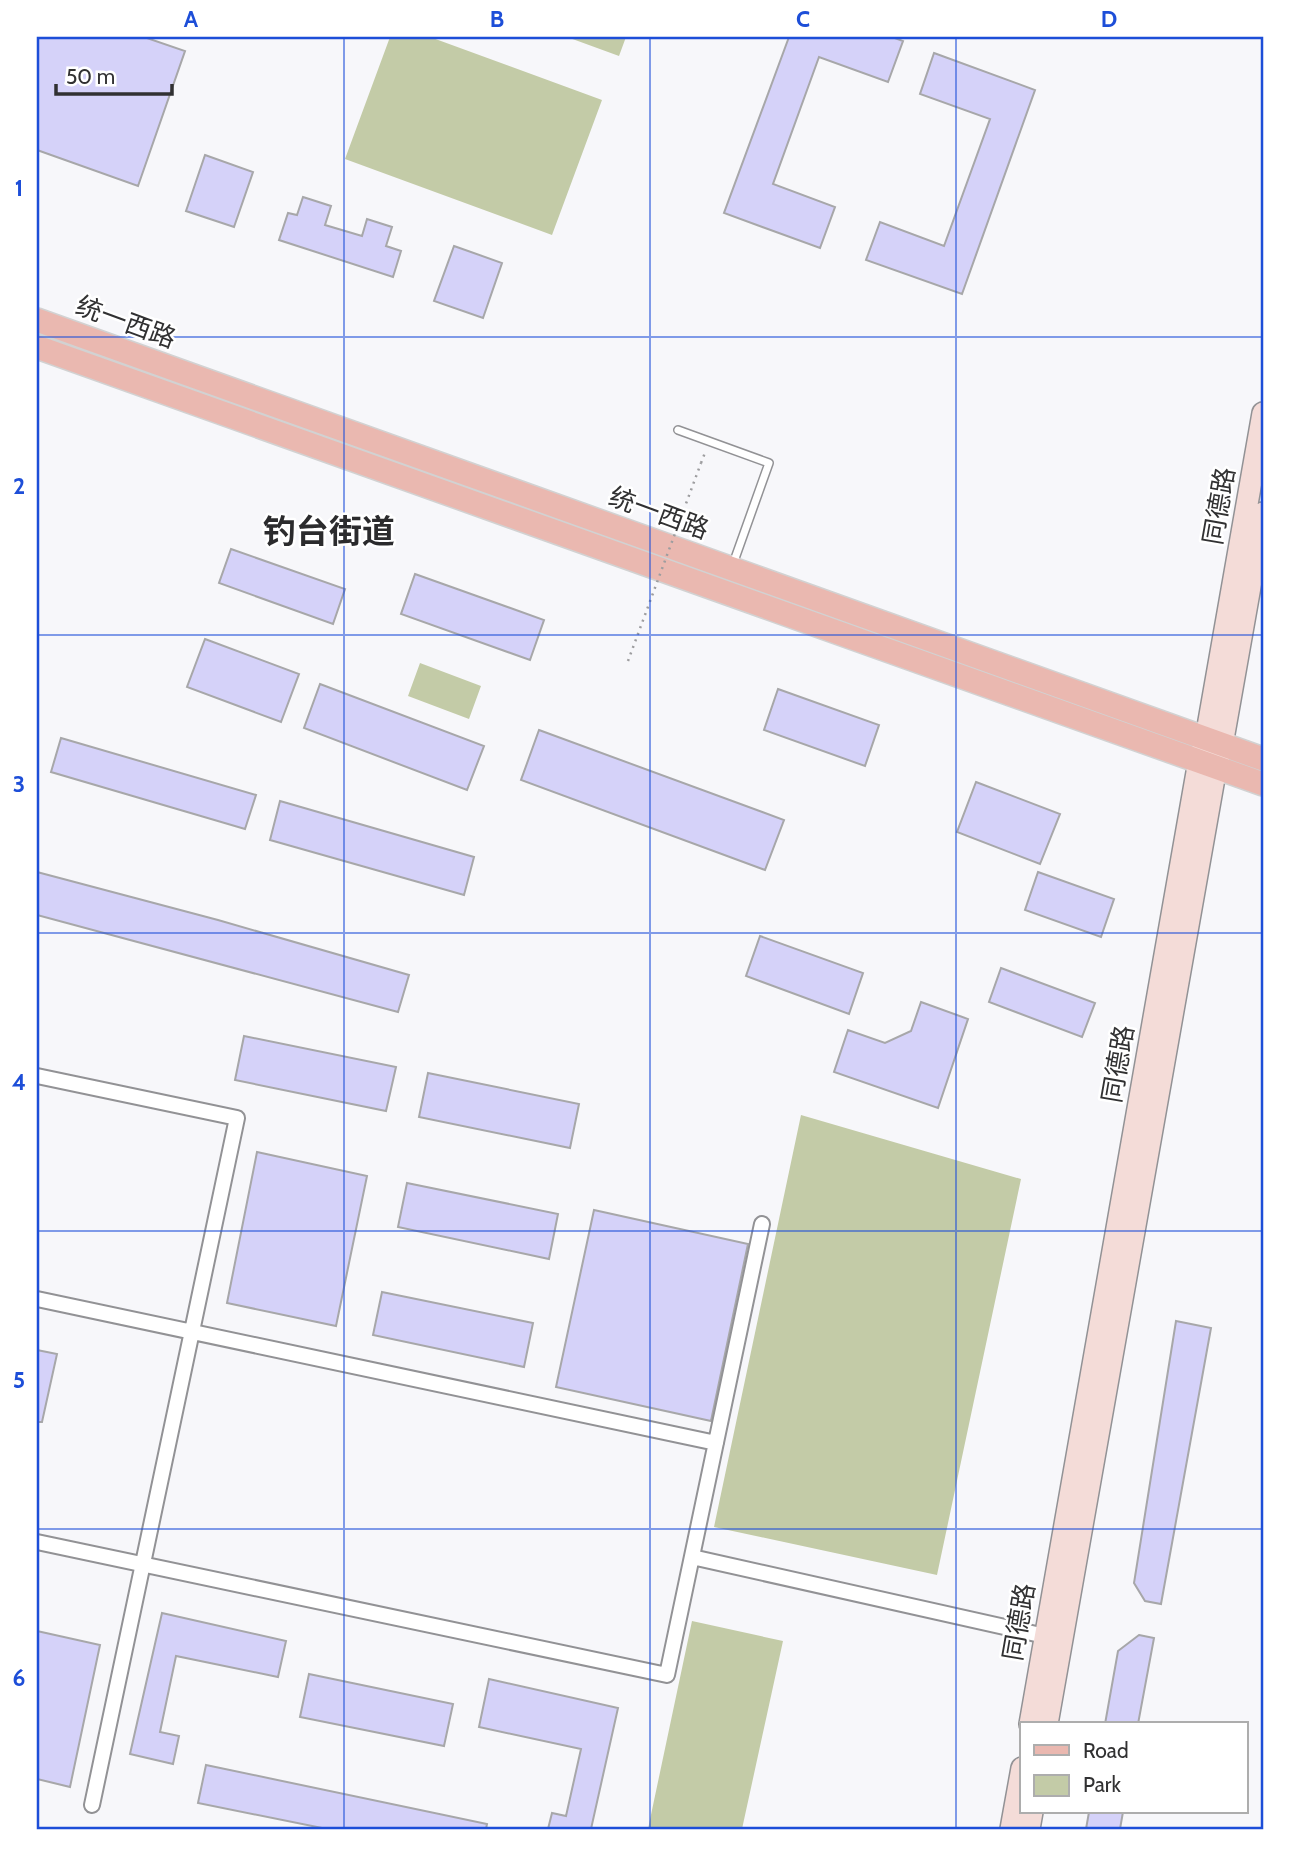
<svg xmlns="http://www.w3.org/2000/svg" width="1300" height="1866" viewBox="0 0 1300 1866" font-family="Cabin,'Noto Sans SC',sans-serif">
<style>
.green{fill:#c3cba7}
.building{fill:#d5d2f9;stroke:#a7a7a9;stroke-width:2}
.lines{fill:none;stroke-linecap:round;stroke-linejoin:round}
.lane-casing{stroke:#929295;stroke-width:10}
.street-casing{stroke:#929295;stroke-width:18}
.secondary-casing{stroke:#929295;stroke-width:24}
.primary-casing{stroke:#d2d2d2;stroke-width:26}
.path{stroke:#9d9d9f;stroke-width:2.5;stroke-dasharray:2 5;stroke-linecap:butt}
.lane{stroke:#fff;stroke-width:7}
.street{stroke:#fff;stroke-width:14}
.secondary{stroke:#f4dcd8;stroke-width:21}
.primary{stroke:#eab8b0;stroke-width:23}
.path-bridge{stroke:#9d9d9f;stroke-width:2.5;stroke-dasharray:2 5;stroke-linecap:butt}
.grid{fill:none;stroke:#1d4ed8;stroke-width:2;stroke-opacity:0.55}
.labels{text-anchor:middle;stroke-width:5;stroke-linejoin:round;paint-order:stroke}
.street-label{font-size:26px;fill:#313132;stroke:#fff}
.district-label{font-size:33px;font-weight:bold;fill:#2b2b2d;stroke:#fff}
.neatline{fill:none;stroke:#1d4ed8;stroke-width:2.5}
.grid-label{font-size:23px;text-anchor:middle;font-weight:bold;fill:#1d4ed8}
</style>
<rect width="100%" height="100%" fill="#f7f7fa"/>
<path class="green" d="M390 37H430L602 100 552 235 345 159Z
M567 37H626L619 56Z
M420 663 481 686 469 719 408 696Z
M801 1115 1021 1179 937 1575 714 1527Z
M692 1621 783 1641 742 1829H648Z"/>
<path class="building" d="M37 37H144L185 51 138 186 37 150Z
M789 37H892L903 41 888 82 819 57 773 184 835 207 820 248 724 213Z
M934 53 1035 90 962 294 866 260 880 222 944 246 990 119 920 94Z
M205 155 253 172 234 227 186 211Z
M303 197 331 206 325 225 362 236 367 219 392 227 386 246 401 251 393 277 279 240 288 213 297 215Z
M454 246 502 263 483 318 434 301Z
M231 549 345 589 333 624 219 583Z
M415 574 544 620 530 660 401 614Z
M205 639 299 674 281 722 187 687Z
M320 684 484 746 467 790 304 728Z
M778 689 879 725 865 766 764 730Z
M539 730 784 820 765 870 521 780Z
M61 738 256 795 245 829 51 772Z
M976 782 1060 814 1040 864 957 832Z
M280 801 474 857 464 895 270 840Z
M37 872 218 920 409 975 398 1012 37 915Z
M1038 872 1114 899 1101 937 1025 910Z
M760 936 863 973 849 1014 746 976Z
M1001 968 1095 1003 1082 1037 989 1002Z
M921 1002 968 1019 938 1108 834 1072 848 1030 885 1043 911 1031Z
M244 1036 396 1067 386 1111 235 1080Z
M428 1073 579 1104 570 1148 419 1117Z
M257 1152 367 1176 336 1326 227 1303Z
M407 1183 558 1214 549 1259 398 1227Z
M594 1210 748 1244 711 1421 556 1387Z
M382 1292 533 1323 524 1367 373 1335Z
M1176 1321 1211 1328 1161 1604 1145 1601 1134 1583Z
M37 1350 57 1354 42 1422H37Z
M162 1613 286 1641 278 1677 176 1656 160 1732 179 1736 173 1764 130 1754Z
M37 1631 100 1645 70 1787 37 1779Z
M1139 1635 1154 1638 1138 1724H1105L1118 1651Z
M309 1674 453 1704 444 1746 300 1717Z
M489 1679 618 1708 591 1829H548L552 1813 566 1816 581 1749 479 1727Z
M206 1765 487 1824 486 1829H327L198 1803Z
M1089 1812H1123L1120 1829H1086Z"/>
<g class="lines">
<defs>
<path id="lane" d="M678 430 769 463 733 564"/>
<path id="street" d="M37 1076 237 1118 92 1805
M37 1299 716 1443
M37 1542 667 1675 762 1224
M692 1557 1045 1636"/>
<path id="secondary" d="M1030 1724 1199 761 1206 738 1263 413
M1047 1724 1216 767 1222 745 1263 513
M1011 1829 1022 1768
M1029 1829 1032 1812"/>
<path id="primary" d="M37 320 1263 759
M37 347 1263 784"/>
</defs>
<use href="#lane" class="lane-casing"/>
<use href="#street" class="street-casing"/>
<use href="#secondary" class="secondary-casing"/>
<use href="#primary" class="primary-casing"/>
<path class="path" d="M701 463 706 450"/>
<use href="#lane" class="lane"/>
<use href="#street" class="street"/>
<use href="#secondary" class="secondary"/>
<use href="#primary" class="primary"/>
<path class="path-bridge" d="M628 661 701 463"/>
</g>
<path class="grid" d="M344 37V1829M650 37V1829M956 37V1829M37 337H1263M37 635H1263M37 933H1263M37 1231H1263M37 1529H1263"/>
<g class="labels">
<g class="street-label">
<text transform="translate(126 322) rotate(20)" y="9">统一西路</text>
<text transform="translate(1219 506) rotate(-80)" y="9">同德路</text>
<text transform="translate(659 513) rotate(20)" y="9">统一西路</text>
<text transform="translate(1118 1064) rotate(-80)" y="9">同德路</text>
<text transform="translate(1019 1622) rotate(-80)" y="9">同德路</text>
</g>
<g class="district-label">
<text x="329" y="543">钓台街道</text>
</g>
</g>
<rect width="1300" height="1866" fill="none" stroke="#ffffff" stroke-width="77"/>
<rect x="1020" y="1722" width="228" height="91" fill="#ffffff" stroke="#adadad" stroke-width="2"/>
<rect x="1034" y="1745" width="35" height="10" fill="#eab8b0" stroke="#adadad" stroke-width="2"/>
<text x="1083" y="1758" font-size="21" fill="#313132">Road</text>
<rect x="1034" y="1775" width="35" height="21" fill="#c3cba7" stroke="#adadad" stroke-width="2"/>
<text x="1083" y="1792" font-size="21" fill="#313132">Park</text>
<path d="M56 84v10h116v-10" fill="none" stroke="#313132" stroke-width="3.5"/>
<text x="66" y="84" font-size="21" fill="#313132" stroke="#ffffff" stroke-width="5" paint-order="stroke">50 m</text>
<rect x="38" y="38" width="1224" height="1790" class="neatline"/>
<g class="grid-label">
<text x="191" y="27">A</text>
<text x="497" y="27">B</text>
<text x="803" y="27">C</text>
<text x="1109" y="27">D</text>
<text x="19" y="196">1</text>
<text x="19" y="494">2</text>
<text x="19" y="792">3</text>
<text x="19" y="1090">4</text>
<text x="19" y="1388">5</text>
<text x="19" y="1686">6</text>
</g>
</svg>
